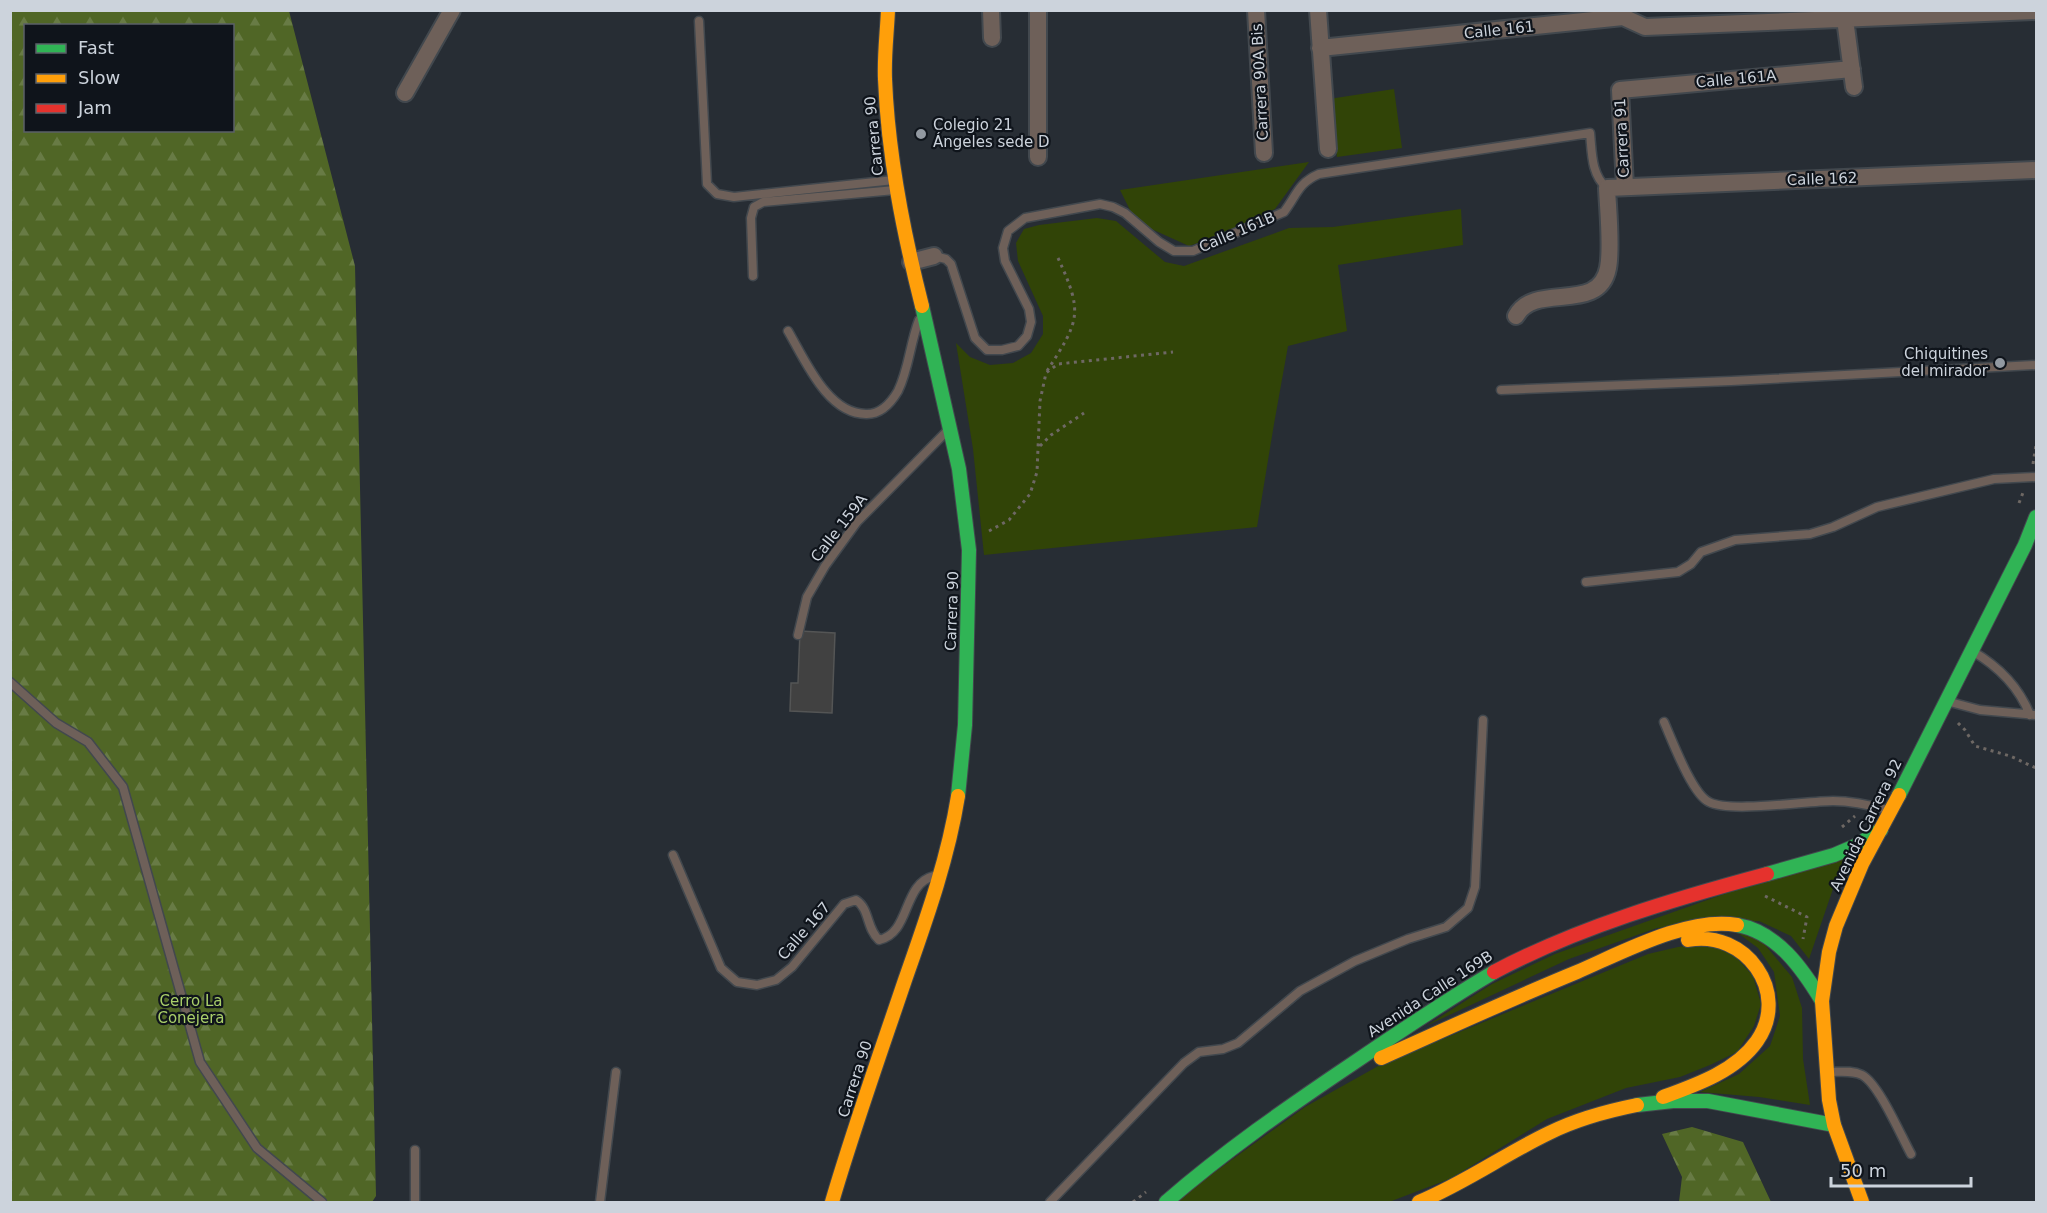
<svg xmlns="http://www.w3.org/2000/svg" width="2047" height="1213" viewBox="0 0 2047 1213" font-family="'DejaVu Sans',sans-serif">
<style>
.green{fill:#314407}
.forest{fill:url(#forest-firs);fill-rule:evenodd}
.building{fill:#414141;stroke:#545555;stroke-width:1.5}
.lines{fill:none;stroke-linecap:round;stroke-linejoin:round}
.lane-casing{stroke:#42484e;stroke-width:11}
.street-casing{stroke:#42484e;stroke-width:20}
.fast-casing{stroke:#42484e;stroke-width:16}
.slow-casing{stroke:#42484e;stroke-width:16}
.jam-casing{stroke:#42484e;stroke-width:16}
.path{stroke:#6e6864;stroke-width:3;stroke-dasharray:3 4.5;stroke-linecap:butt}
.lane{stroke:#6e6059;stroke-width:8}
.street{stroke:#6e6059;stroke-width:16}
.fast{stroke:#30b455;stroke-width:14}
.slow{stroke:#ff9f0a;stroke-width:14}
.jam{stroke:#e5322d;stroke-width:14}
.poi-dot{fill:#9299a1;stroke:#0f141b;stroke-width:2}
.labels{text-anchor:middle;stroke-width:4.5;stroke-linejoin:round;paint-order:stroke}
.street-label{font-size:15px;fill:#ccd3dc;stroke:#0f141b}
.poi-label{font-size:15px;fill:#ccd3dc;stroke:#0f141b;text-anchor:start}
.park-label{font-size:15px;fill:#aad06a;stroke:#0f141b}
</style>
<defs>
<pattern id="forest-firs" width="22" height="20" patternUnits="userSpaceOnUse" patternTransform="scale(1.5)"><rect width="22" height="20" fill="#506626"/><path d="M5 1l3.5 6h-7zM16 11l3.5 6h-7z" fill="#687b45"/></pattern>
</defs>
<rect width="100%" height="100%" fill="#272d34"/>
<path class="green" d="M1394 89 1402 148 1337 157 1329 99Z
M1309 162 1275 209 1220 235 1189 246 1136 222 1120 190Z
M1461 209 1463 245 1338 265 1347 331 1288 346 1274 424 1257 527 984 555 973 449 956 343 970 357 990 365 1013 363 1031 353 1043 334V316L1018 261 1016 243 1024 229 1039 225 1097 218 1116 221 1165 262 1184 266 1289 228 1333 227Z
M1846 851 1809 959 1791 936 1759 921 1657 928 1569 959 1426 1026 1492 984 1555 954Z
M1735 931 1761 940 1792 977 1802 1008 1803 1059 1810 1105 1759 1097 1700 1092 1739 1074 1770 1046 1780 1016 1774 972 1758 948Z
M1706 943 1735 956 1753 976 1761 1004 1754 1026 1737 1052 1710 1065 1680 1077 1626 1088 1547 1119 1452 1178 1389 1202H1173L1305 1107 1380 1065 1648 954 1678 947Z"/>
<path class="forest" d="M10 11H289L355 266 376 1196 372 1202H11ZM26 26H232V130H26Z
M1692 1127 1743 1142 1771 1202H1679L1682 1177 1662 1134Z"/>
<path class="building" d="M800 631 835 633 832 713 790 711 791 683H798Z"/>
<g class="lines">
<defs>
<path id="lane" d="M699 21 707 184 717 194 734 197 894 180
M934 256 946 259 951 264 975 338 987 350H1002L1018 346 1027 336 1031 322 1029 309 1005 261 1003 248 1008 231 1025 218 1100 204 1113 207 1125 213 1159 242 1174 251H1193L1284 212C1297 195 1298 183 1319 174L1590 133C1592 152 1591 175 1607 188
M753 276 751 218 754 207 763 202 895 190
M788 331C805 360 828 415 867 414 881 414 891 403 898 391 909 369 910 343 919 320
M1501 390 1731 381 2036 365
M1586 582 1678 572 1691 564 1701 552 1735 540 1810 534 1833 527 1877 507 1994 479 2036 477
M798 635 807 597 825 566 857 522 947 431
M1972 651C1998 666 2019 687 2030 715
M10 682 56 723 88 742 123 787 200 1062 257 1148 322 1202
M1950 702 1980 710 2036 715
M1664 722C1672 740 1692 794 1709 802 1730 813 1806 801 1833 801 1852 801 1870 805 1888 810
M673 855 721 968 737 982 757 985 776 980 792 967 844 904 856 900C870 909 866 928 879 940 911 933 902 884 934 876
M1829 1072C1840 1072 1852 1070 1862 1075 1879 1084 1901 1136 1911 1154
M415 1150V1202
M600 1202 616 1072
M1050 1202 1184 1063 1199 1052 1223 1049 1238 1043 1300 991 1355 961 1408 939 1446 927 1468 908 1475 887 1483 720"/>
<path id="street" d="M991 10 992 38
M1038 10V157
M1256 10 1264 153
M1318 10 1328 149
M1845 19 1854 87
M1320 48 1623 17 1645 27 2036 11
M405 93 452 10
M1625 187 1620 90 1852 69
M911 262 934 256
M1516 316C1535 281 1599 315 1608 268 1612 248 1608 210 1607 188L2036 170"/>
<path id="fast" d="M922 306 959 469 969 550 965 725 958 796
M1899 795 2025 545 2036 517
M1767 874 1834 855 1855 846 1881 830
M1737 925C1777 932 1802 968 1822 1001
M1637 1105 1673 1101H1708L1834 1125
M1166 1202C1225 1151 1288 1107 1352 1064 1399 1032 1445 1001 1494 972"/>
<path id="slow" d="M888 10C887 33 884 56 885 79 888 156 903 231 922 306
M1381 1058C1446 1029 1511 999 1577 972 1621 953 1689 916 1737 925
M1663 1097C1696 1085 1736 1071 1757 1041 1791 992 1745 929 1688 940
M832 1202C854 1127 880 1054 905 980 926 920 948 859 958 796
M1419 1202C1465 1183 1505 1154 1549 1133 1577 1119 1607 1111 1637 1105
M1862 1202 1834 1125 1829 1100 1822 1001 1829 952 1836 926 1862 864 1899 795"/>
<path id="jam" d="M1494 972C1579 927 1674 899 1767 874"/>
</defs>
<use href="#lane" class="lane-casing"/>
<use href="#street" class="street-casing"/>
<use href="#fast" class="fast-casing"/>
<use href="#slow" class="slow-casing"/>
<use href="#jam" class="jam-casing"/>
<path class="path" d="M1047 371C1079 321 1084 314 1058 258
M1040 446 1051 435 1084 413
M2033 464 2036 445
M2019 503 2024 490
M989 531 1009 520 1030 494 1037 472 1040 401 1046 373 1058 364 1173 352
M1958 723 1965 730 1975 746 2010 756 2036 768
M1842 827 1855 816
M1765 896 1807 917 1803 939
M1133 1202 1146 1192"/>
<use href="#lane" class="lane"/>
<use href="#street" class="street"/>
<use href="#fast" class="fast"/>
<use href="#slow" class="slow"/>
<use href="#jam" class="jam"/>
</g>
<g class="poi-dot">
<circle cx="921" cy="134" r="6"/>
<circle cx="2000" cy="363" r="6"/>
</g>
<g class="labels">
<g class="street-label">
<text transform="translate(1499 30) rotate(-6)" y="5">Calle 161</text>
<text transform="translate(1736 79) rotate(-5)" y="5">Calle 161A</text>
<text transform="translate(1260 82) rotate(-93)" y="5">Carrera 90A Bis</text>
<text transform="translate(874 136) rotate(-96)" y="5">Carrera 90</text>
<text transform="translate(1622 138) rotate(-93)" y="5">Carrera 91</text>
<text transform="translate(1822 179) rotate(-2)" y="5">Calle 162</text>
<text transform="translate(1237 232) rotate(-23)" y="5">Calle 161B</text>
<text transform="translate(839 528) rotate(-52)" y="5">Calle 159A</text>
<text transform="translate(952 611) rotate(-88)" y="5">Carrera 90</text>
<text transform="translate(1866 825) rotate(-64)" y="5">Avenida Carrera 92</text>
<text transform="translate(804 931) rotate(-49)" y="5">Calle 167</text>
<text transform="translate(1430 994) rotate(-33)" y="5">Avenida Calle 169B</text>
<text transform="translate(855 1079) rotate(-72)" y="5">Carrera 90</text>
</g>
<g class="poi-label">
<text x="933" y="130">Colegio 21<tspan x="933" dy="17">Ángeles sede D</tspan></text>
<text x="1988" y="359" text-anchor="end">Chiquitines<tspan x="1988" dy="17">del mirador</tspan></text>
</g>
<g class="park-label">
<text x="191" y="1006">Cerro La<tspan x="191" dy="17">Conejera</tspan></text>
</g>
</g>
<rect width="2047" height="1213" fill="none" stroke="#ccd3dc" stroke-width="24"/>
<rect x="24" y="24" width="210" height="108" fill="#0f141b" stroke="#5b6068" stroke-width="1.5"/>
<rect x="36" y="44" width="30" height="9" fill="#30b455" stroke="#5b6068" stroke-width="1.5"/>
<text x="78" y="54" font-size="18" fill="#ccd3dc">Fast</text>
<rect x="36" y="74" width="30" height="9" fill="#ff9f0a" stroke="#5b6068" stroke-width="1.5"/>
<text x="78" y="84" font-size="18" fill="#ccd3dc">Slow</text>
<rect x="36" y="104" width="30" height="9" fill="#e5322d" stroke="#5b6068" stroke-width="1.5"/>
<text x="78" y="114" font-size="18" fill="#ccd3dc">Jam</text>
<path d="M1831 1177v9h140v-9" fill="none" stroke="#ccd3dc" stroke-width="3"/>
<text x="1840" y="1177" font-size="18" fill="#ccd3dc" stroke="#0f141b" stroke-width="4.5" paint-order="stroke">50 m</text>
</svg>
